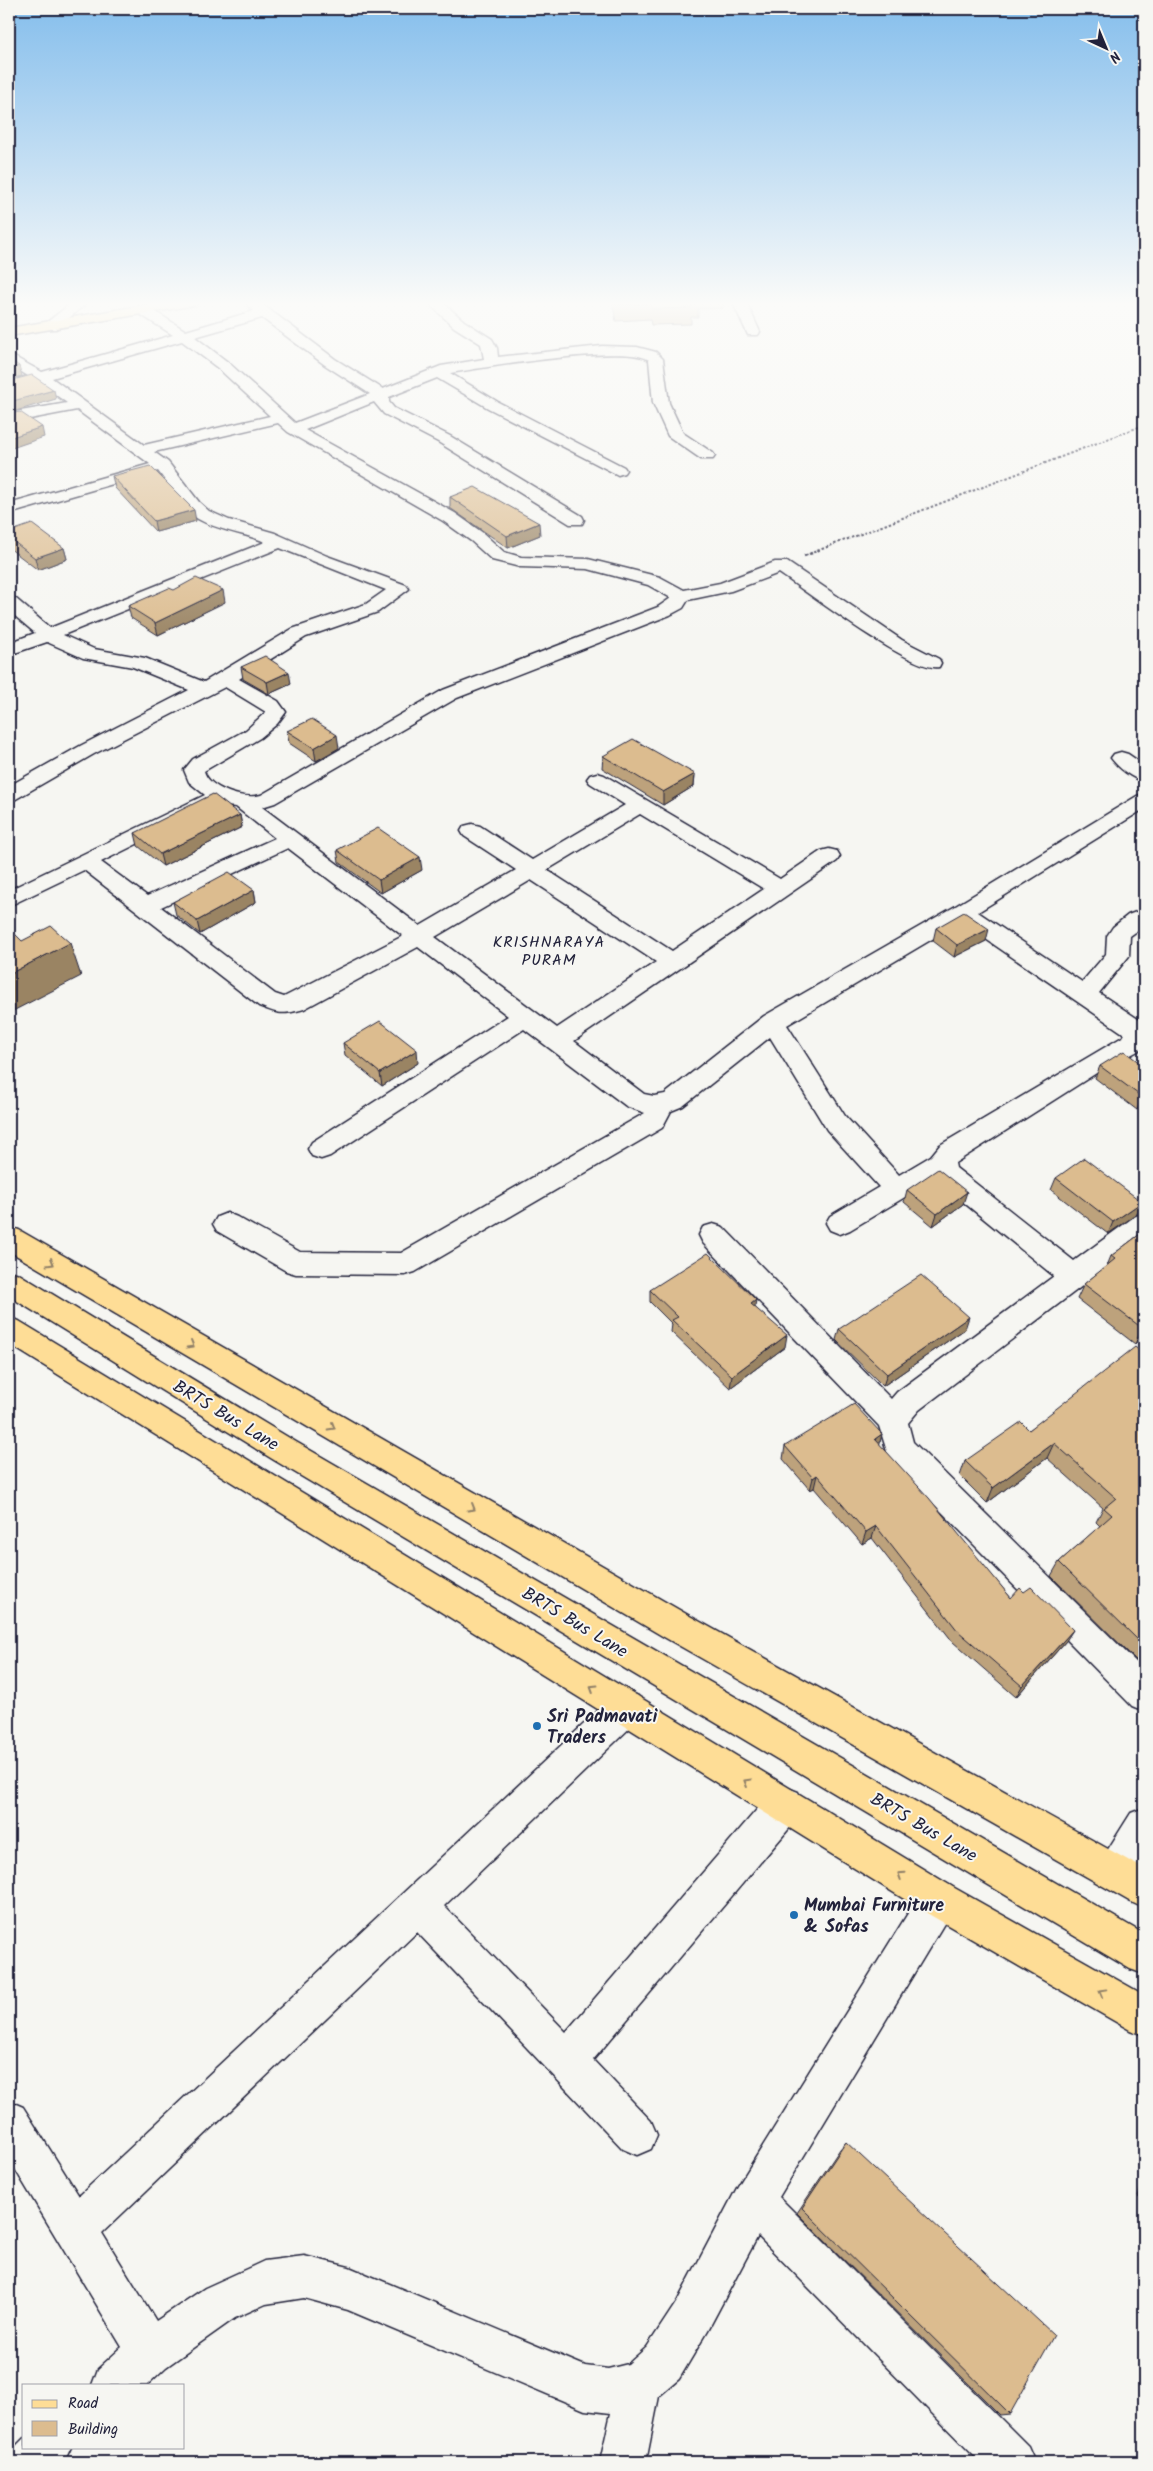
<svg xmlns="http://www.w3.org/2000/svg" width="1153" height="2471" viewBox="0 0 1153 2471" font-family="Kalam,sans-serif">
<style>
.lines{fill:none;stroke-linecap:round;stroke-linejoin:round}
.minor-casing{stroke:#22223b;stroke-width:3}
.major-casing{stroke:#22223b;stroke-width:3}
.path-far1{stroke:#22223b;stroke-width:2;stroke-dasharray:2.5 2;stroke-linecap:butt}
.path{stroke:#22223b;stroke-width:2.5;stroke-dasharray:4 2.5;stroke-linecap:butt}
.minor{fill:#f6f6f2;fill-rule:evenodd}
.major{fill:#fedd96;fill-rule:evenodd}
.wall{fill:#bda27b;stroke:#22223b}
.shaded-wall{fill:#9a8464;stroke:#22223b}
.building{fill:#dcbc8f;stroke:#22223b}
.oneway{stroke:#908068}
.poi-dot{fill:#1f6fb2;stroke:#f6f6f2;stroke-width:2}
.labels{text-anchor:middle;stroke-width:4;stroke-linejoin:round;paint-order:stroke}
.neighbourhood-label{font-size:16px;letter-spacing:1px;fill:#22223b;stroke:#f6f6f2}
.near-street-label{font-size:18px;fill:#22223b;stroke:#f6f6f2}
.near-poi-label{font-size:18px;font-weight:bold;fill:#22223b;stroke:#f6f6f2;text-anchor:start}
</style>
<rect width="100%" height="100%" fill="#f6f6f2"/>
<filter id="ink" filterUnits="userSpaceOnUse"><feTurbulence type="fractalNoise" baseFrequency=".02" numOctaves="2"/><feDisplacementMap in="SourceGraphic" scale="10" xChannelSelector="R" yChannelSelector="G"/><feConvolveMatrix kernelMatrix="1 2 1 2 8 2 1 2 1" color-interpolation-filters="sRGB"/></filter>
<g filter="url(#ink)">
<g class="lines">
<defs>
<path id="minor" d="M74 301H89L56 329H46L44 326 46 323Z
M243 301H258L335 359 383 389 441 366 484 359 481 344 454 327 426 301H441L464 321 492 339 497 348 498 357 602 346 637 347 656 352 663 359 669 403 683 433 713 453 715 456 713 459H701L668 436 653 403 649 360C628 343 482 368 450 373L498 402 624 467 626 470 624 473 618 475 488 408 437 378 389 397V402L394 408 450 436 582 516 584 520 582 524H570L438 442 384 414 374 402 305 430 455 513 483 533 504 552 521 557 588 559 660 577 684 590 720 583 775 562H787L902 640 939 659 941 663 939 667C913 673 806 591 779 573L731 591 688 600 683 608 670 615 457 698 275 803 262 807 420 926 516 870 464 836 461 831 464 826 472 824 480 826 532 860 625 805 590 783 587 779 590 775 597 773 604 775 780 879 821 851 829 849 837 851 840 856 837 861 574 1041 644 1094 654 1096 665 1094 764 1016 954 907 1137 796 1144 794V809L978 912 1082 982 1106 954 1107 936 1113 927 1128 915 1144 909V926L1130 936 1129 956 1099 993 1141 1021 1144 1026V1044L1138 1051 1098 1072 955 1163 956 1168 1074 1261 1134 1217 1144 1213V1239L919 1410 908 1423 913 1442 1144 1670V1711L1132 1706 889 1458 879 1426 703 1243 699 1235 703 1227 713 1224 723 1227 891 1399 897 1392 1054 1276 935 1179 850 1230 840 1234 830 1230 826 1223 830 1216 879 1187 827 1130 770 1037 683 1106 671 1111 662 1128 415 1272 405 1275 296 1274 286 1271 217 1231 213 1224 217 1217 227 1213 237 1217 300 1252 401 1253 645 1113 626 1106 524 1029 330 1156 321 1159 312 1156 308 1149 312 1142 508 1016 418 947 304 1009C282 1015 279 1014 259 1006L84 870 9 906V890L205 795 189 782 184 770 193 759 246 730 266 712 225 687 94 754 16 799 9 801V786L80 746 189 690 133 667 83 658 47 642 9 655V643L35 633 9 611V597L15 598 50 628 265 542C244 533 219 531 198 519 182 510 170 486 158 471L9 514V504L150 464 77 410 9 423V413L67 403 38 382 9 390V381L28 376 9 364V354L42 372 173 335 138 313 136 310 138 307H148L186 331 254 311ZM262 318 325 365 370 394 295 423 229 363 195 337ZM182 341 219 369 270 416 144 445 52 378ZM278 423 288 432 443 521 471 541 492 560 520 567 588 569 648 585 671 598 658 607 443 690 261 795C243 800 209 789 204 771L260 738 277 724 286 712 278 701 239 679 306 637 378 612 409 589 406 585 327 556 275 533 229 520 209 511 199 502 168 462 154 452ZM280 548 386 590 366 604 292 629 204 682 145 658 94 649 63 635ZM215 805 236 807 275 838 147 896 101 862ZM640 814 764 889 672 951 547 870ZM288 848 403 936 284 997 275 994 161 907ZM531 880 656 962 557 1028 435 937ZM961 922 1123 1033 1124 1036 940 1145 931 1156 899 1175 845 1116 787 1025Z
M732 301H746L760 332 758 335H748Z
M1121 752 1128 754 1144 765V781C1133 779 1118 768 1111 758L1114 754Z
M626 1691 638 1696 643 1708 638 1720 444 1906 566 2032 772 1792 785 1787 798 1792 803 1805 798 1818 593 2060 651 2121 657 2135 651 2149 637 2155 623 2149 417 1932 102 2233 156 2321 205 2288 249 2268 264 2261 304 2256 349 2267 585 2366 608 2369 628 2364 647 2347 678 2300 738 2186 925 1886 938 1880 951 1886 957 1899 951 1912 779 2197 1028 2446 1035 2462H980L758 2236 708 2330 679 2379 659 2396 646 2462H600L611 2413 585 2410 348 2310 304 2298 266 2304 235 2318 166 2367 147 2385H92L98 2369 122 2347 9 2159V2101L23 2107 79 2196 614 1696Z
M1144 1808C1146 1839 1149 1876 1115 1890L1102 1885 1097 1872 1102 1859 1131 1813Z
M24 2438V2447H71L64 2462H9L16 2446Z"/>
<path id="major" d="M168 301H202L196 305 9 336V328Z
M9 1227 19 1230 688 1615 1144 1869V1908L1131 1902 664 1637 9 1251Z
M9 1271 19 1274 296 1442 1144 1934V1974L1130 1969 274 1460 9 1296Z
M9 1317 19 1321 951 1886 1144 1995V2035L1130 2030 925 1912 9 1344Z"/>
</defs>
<use href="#minor" class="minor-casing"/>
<use href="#major" class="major-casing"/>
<path class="path-far1" d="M809 554 1144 425"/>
<path class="path" d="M804 556 812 553"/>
<use href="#minor" class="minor"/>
<use href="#major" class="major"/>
</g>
<path class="wall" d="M612 301H723V308L698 309V317H691V324L651 325 650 319 616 321Z
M112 476 196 521 156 532 115 488Z
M450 497 540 535 508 548 450 508Z
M9 532 64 548 67 559 38 570 9 548Z
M225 602 158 635 131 618 128 606Z
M241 667 291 684 269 694 243 679Z
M287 731 339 748 316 761 289 743Z
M603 756 695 774 694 786 663 805 602 768Z
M240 815 242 827 163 866 138 846 135 833Z
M337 850 422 870 381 893 339 862Z
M254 890 256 902 200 934 176 915 173 902Z
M936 928 986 941 954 957 933 941Z
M343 1043 418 1063 382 1086 345 1055Z
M1100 1066H1144V1105L1137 1110 1095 1078Z
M1056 1178 1137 1214 1108 1234 1051 1190Z
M907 1190 963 1204 933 1226 904 1202Z
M1144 1231V1335L1135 1344 1077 1299 1084 1284 1107 1266 1111 1256Z
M650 1290 755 1307 785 1347 730 1388 671 1332 672 1324 650 1302Z
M839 1329H965L883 1386 836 1340Z
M1144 1354V1668L1051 1576 1059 1562 1100 1526 1096 1522 1103 1508 1047 1458 987 1503 960 1476 965 1461 1029 1430Z
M882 1434 879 1444 1011 1598 1066 1641 1016 1697 953 1642 872 1538 862 1544 814 1488 810 1490 783 1459 785 1446Z
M846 2142 1010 2414 1000 2415 797 2213 840 2149Z
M1144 2179V2200L1138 2196Z"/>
<path class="shaded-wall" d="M19 366 22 376 9 379V369Z
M54 390 56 399 9 413V402Z
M42 427 44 437 9 449V438Z
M194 510 196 521 156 532 154 521Z
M539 523 540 535 508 548 507 536Z
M64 548 67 559 38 570 35 558Z
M223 590 225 602 158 635 155 623Z
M289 672 291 684 269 694 267 682Z
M337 735 339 748 316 761 314 748Z
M695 774 694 786 663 805V792Z
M240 815 242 827 163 866 160 854Z
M420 857 422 870 381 893 379 880Z
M254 890 256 902 200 934 197 921Z
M989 929 986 941 954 957 957 945Z
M70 943 81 976 9 1013V974Z
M417 1050 418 1063 382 1086 380 1073Z
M1144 1096V1105L1137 1110 1142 1097Z
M967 1192 963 1204 933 1226 937 1214Z
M1142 1202 1137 1214 1108 1234 1113 1222Z
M756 1300 754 1312 751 1304Z
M969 1317 965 1329 883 1386 887 1374Z
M1144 1327V1335L1135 1344 1142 1328Z
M787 1335 785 1347 730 1388 732 1376Z
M882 1434 879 1447 875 1439Z
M1054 1443 1047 1458 987 1503 993 1488Z
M817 1475 814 1488 810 1490 813 1478Z
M876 1526 872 1538 862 1544 866 1532Z
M1073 1630 1066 1641 1016 1697 1022 1686Z"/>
<path class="building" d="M616 301H690L692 308 652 309 650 304 617 305Z
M9 359 19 366 9 369Z
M32 375 54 390 9 402V381Z
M20 412 42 427 9 438V414Z
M150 466 194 510 154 521 112 476Z
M475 487 539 523 507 536 450 497Z
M32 524 64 548 35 558 9 538V532Z
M196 578 223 590 155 623 128 606 169 588 174 590Z
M265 656 289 672 267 682 241 667Z
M312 719 337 735 314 748 287 731Z
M633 739 695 774 663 792 603 756Z
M213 794 240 815 160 854 135 833Z
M378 828 420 857 379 880 337 850Z
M229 872 254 890 197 921 173 902Z
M964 912 989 929 957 945 936 928Z
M51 926 70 943 9 974V928L22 941Z
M380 1021 417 1050 380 1073 343 1043Z
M1124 1051 1144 1066V1096L1142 1097 1100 1066Z
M1084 1158 1142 1202 1113 1222 1056 1178Z
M938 1169 967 1192 937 1214 907 1190Z
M1144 1231V1327L1142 1328 1084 1284 1115 1259 1111 1256Z
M708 1253 756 1300 751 1304 787 1335 732 1376 672 1320 678 1317 650 1290Z
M921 1275 969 1317 887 1374 839 1329Z
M1135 1347 1144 1354V1646L1059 1562 1112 1515 1104 1508 1116 1498 1054 1443 993 1488 965 1461 1021 1422 1029 1430Z
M854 1404 882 1434 875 1439 929 1498 1011 1598 1020 1588 1024 1592 1031 1587 1073 1630 1022 1686 958 1631 876 1526 866 1532 817 1475 813 1478 785 1446Z
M846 2142 1054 2335 1010 2414 802 2208Z"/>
<defs><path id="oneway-chevron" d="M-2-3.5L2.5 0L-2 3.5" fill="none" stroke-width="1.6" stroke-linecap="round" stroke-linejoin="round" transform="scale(1.25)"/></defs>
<g class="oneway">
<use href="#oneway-chevron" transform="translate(51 1263) rotate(30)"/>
<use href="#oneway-chevron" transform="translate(191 1345) rotate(30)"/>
<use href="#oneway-chevron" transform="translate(332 1427) rotate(30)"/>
<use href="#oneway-chevron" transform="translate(472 1508) rotate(30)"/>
<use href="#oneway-chevron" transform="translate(593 1688) rotate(-148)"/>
<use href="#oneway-chevron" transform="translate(747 1782) rotate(-149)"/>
<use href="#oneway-chevron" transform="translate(901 1875) rotate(-147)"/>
<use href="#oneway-chevron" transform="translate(1102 1992) rotate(-151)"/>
</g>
</g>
<linearGradient id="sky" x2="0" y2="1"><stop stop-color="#85beec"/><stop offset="0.47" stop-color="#fbfbf9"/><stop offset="1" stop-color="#fbfbf9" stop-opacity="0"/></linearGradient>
<rect width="1153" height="647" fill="url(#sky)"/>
<g class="poi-dot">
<circle cx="537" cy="1726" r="5"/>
<circle cx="794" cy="1915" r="5"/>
</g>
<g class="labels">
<g class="neighbourhood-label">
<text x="549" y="947">KRISHNARAYA<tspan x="549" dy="18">PURAM</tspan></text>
</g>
<g class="near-street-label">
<text transform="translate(226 1415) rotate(31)" y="6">BRTS Bus Lane</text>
<text transform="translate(575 1622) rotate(31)" y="6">BRTS Bus Lane</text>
<text transform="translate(924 1827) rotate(30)" y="6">BRTS Bus Lane</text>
</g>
<g class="near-poi-label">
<text x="547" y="1722">Sri Padmavati<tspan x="547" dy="21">Traders</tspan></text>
<text x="804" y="1911">Mumbai Furniture<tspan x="804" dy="21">&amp; Sofas</tspan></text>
</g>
</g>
<rect width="1153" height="2471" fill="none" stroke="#f6f6f2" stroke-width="30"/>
<rect x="15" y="15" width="1123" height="2441" fill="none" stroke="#22223b" stroke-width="2" filter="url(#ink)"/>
<rect x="22" y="2384" width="162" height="65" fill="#f6f6f2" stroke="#a1a1a9"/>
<rect x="32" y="2400" width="25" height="8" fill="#fedd96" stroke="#a1a1a9"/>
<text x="68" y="2408" font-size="15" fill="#22223b">Road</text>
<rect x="32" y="2421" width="25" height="15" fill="#dcbc8f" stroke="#a1a1a9"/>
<text x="68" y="2434" font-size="15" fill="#22223b">Building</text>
<g transform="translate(1106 48) rotate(136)" stroke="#f6f6f2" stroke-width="4" paint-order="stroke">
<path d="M0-4L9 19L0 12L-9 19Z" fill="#22223b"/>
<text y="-8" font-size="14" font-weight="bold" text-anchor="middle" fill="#22223b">N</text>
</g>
</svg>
